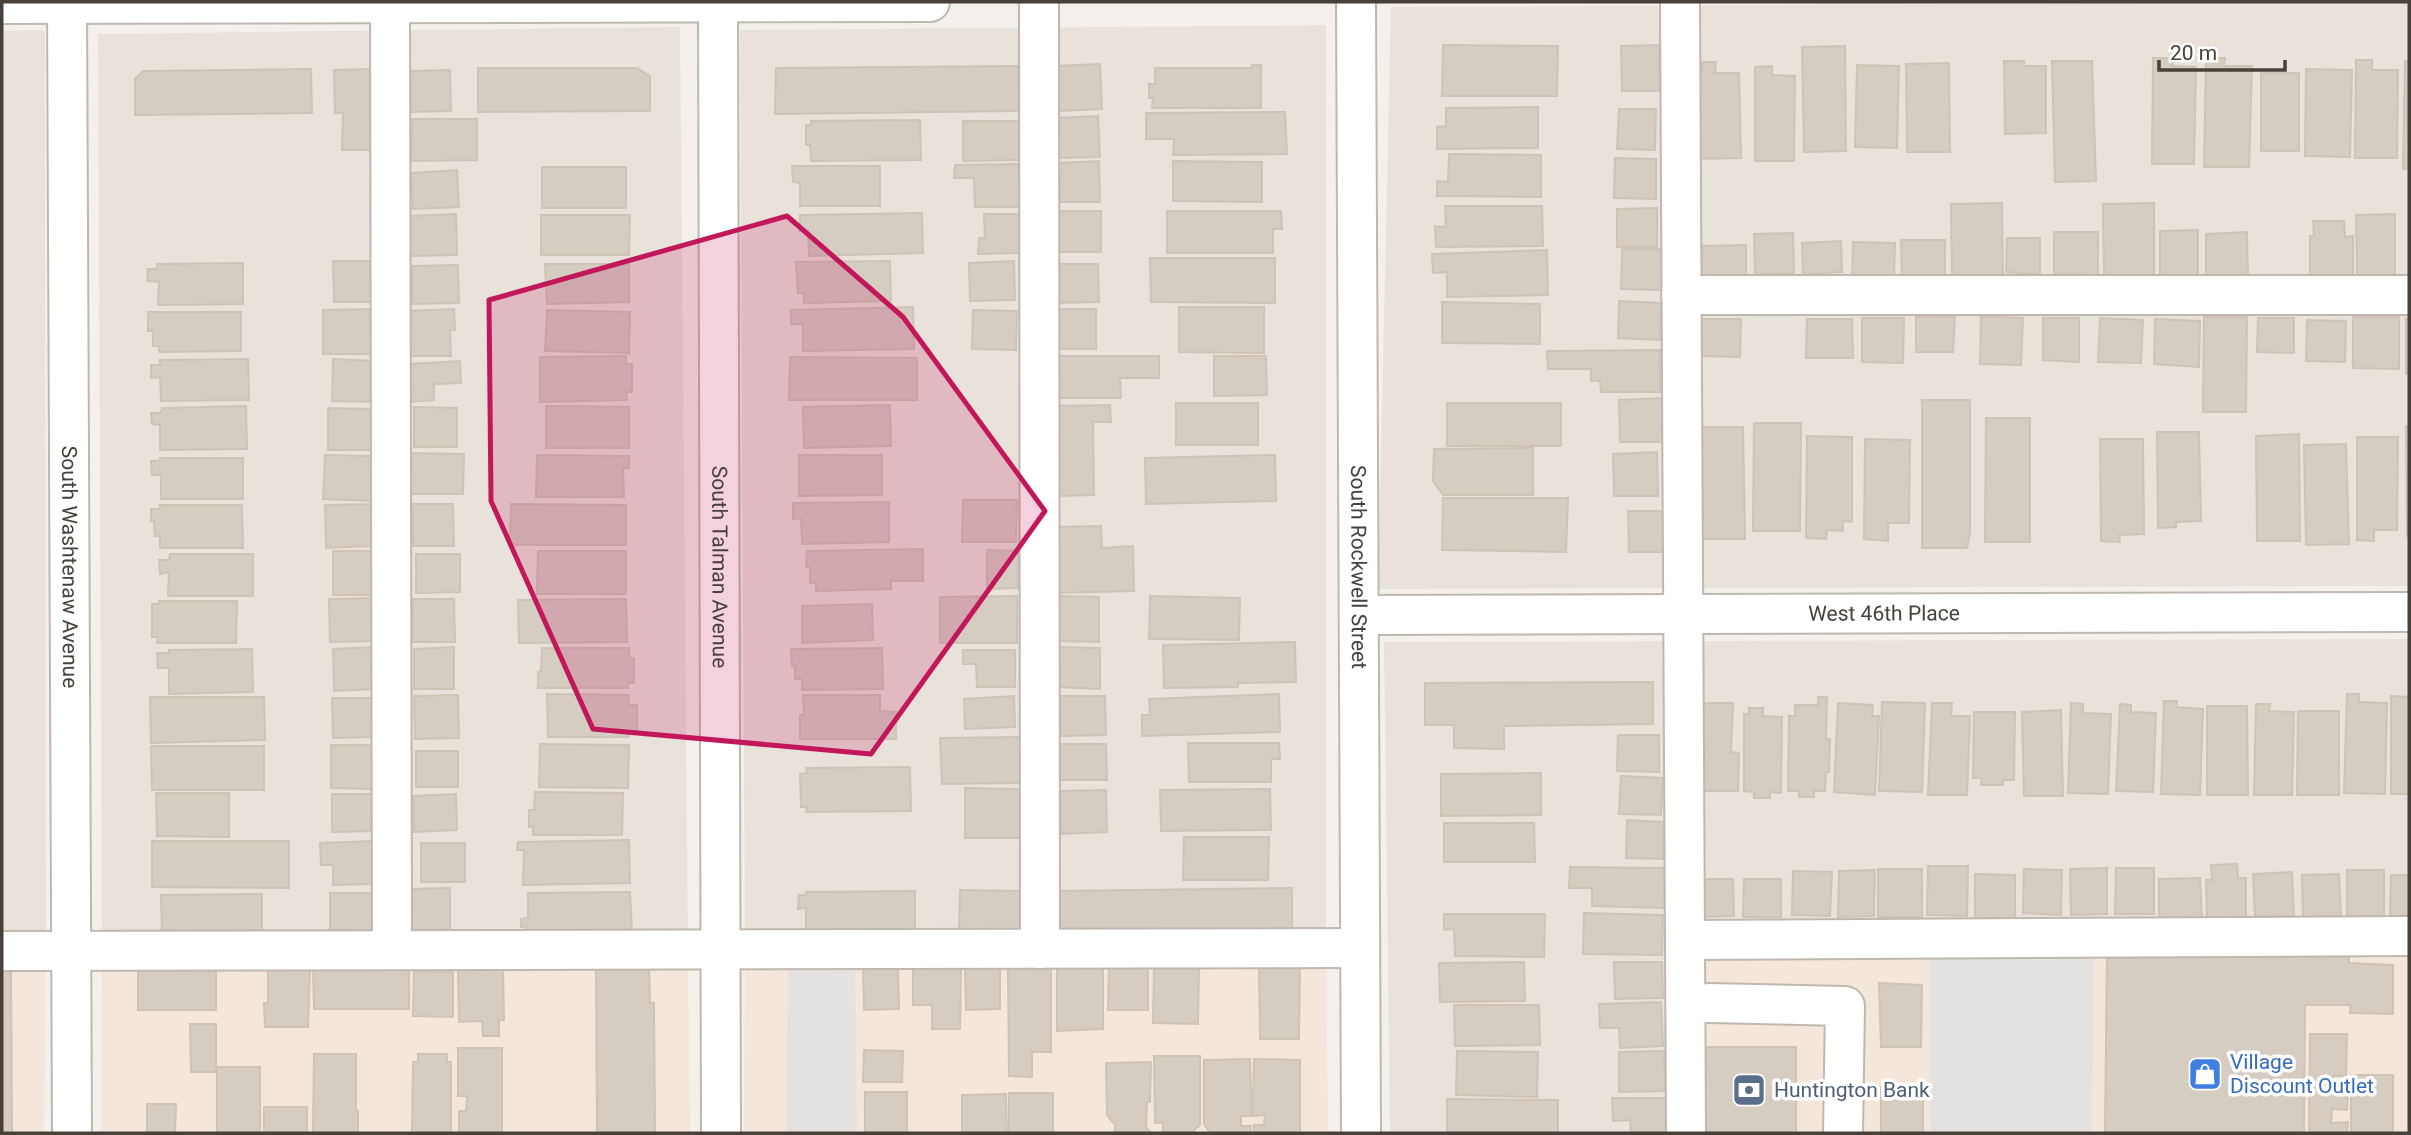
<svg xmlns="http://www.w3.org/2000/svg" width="2411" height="1135" viewBox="0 0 2411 1135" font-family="Roboto,sans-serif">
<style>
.residential{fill:#e8e2db}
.commercial{fill:#f4e6da}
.parking{fill:#e4e2e0}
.building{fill:#d5ccc2;stroke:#cfc3b6;stroke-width:2}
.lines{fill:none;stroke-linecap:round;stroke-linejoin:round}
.minor-casing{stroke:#bfb8af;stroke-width:42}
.minor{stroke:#fff;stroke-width:38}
.marked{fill:#c2185b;fill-opacity:0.2;stroke:#c2185b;stroke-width:5;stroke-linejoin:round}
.labels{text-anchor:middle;stroke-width:7;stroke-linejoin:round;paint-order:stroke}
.street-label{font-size:21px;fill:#48413a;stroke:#fff}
.shop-label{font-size:21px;fill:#366cbe;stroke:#fff;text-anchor:start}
.service-label{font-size:21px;fill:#4e5e75;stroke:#fff;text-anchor:start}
</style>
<rect width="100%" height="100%" fill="#f4f1ec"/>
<path class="residential" d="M2409 2V586L1378 589 1391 7Z
M1326 25V948L745 949 740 30Z
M680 27 688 950 102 951 98 34Z
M45 30 46 951H2V31Z
M2409 639V936L1686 1133H1390L1384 642Z"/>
<path class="commercial" d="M2409 936V1133H1686L1685 940Z
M1326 948 1328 1133H744L745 949Z
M688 950 690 1133H101L102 951Z
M2 951H46L44 1133H2Z"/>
<path class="parking" d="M1929 950H2094L2092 1133H1930Z
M788 961H855L857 1133H786Z"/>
<path class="building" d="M1443 45 1558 46 1557 96H1442Z
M1659 45 1660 91H1622L1621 46Z
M1845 46 1846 151 1804 152 1802 47Z
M2153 58H2173V66L2196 67 2194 164H2152Z
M2206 58H2225L2224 66H2252L2249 167H2204Z
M2356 60H2372V70H2398L2397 158H2355Z
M2004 61H2024V66H2046V133L2005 134Z
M2052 61H2092L2096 181 2055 182Z
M2405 61H2409V169H2403Z
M1702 62H1716L1715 73H1739L1741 158 1698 159 1696 72H1702Z
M1949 63 1950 152H1907L1906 64Z
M1100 64 1102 109 1059 111 1056 66Z
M1252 65H1261V108H1152L1153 98H1149V84H1155V68H1252Z
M1857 65 1899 66 1897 148 1855 147Z
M1018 66 1019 111 775 114 776 68Z
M1772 66V75L1795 76 1794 161H1755V67Z
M478 68H637L650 76V111L478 112Z
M311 69 312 113 135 115V79L143 71Z
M375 69 377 150H342L343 113H335L334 70Z
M2306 69 2352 70 2350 157 2305 156Z
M450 70 451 111 411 112 410 71Z
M2261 73H2299V151H2261Z
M1538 107V148L1437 149V127L1446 126V108Z
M1619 109H1656L1655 150 1617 149Z
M1285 112 1287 154 1173 155 1174 139H1146V113Z
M1098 116 1100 157 1057 158 1056 118Z
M412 119H477V160L411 161Z
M920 120 921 160 811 161 810 145H806V125H811V121Z
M963 121H1020L1019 160 963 161Z
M1449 154 1541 155V197L1437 196V181L1448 182Z
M1615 158 1656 159V199L1614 198Z
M1099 161 1100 202H1060L1058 163Z
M1173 161 1262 162V202L1173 201Z
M1019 164 1020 207H975L974 178H954L955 165Z
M792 166H880V206H800V183L793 182Z
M542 167H626V208H542Z
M457 170 459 207 413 209 411 173Z
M2002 203 2003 279 1952 278 1951 204Z
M2154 203V278L2104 279 2103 204Z
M1445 206H1542L1543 246 1436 247 1435 226 1446 227Z
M1657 208V247H1617V209Z
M1059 211H1101V252H1059Z
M1167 211H1281L1282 229H1273V253H1167Z
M922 213 923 253 809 256 808 230 800 231V215Z
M456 214 457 255 410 256V216Z
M984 214H1021V253L978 254 979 238H985Z
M2395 214V276H2357L2356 215Z
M541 215H630L629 255H541Z
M2313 221H2344L2345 237 2353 236V281H2310V236H2314Z
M2198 230V276H2160V231Z
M2054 232H2098V275L2054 274Z
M2247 232 2248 279H2206V234Z
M1793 233 1794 273 1755 274 1754 234Z
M2007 238H2040V274L2006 272Z
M1901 240H1945V279H1902Z
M1841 241 1842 272 1803 274 1802 243Z
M1853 242 1895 243 1894 279H1852Z
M1746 245V277L1701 278 1702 246Z
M1622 249H1661L1662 290 1621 289Z
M1547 250 1548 295 1447 297V272L1433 273 1432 254Z
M1150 258H1275V303L1151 302Z
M333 261H373V302H334Z
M890 261 891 301 804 303V293H798L796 262Z
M1014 261 1015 300 970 301 969 263Z
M243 263V304L158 305 159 282 147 281 148 269H157V264Z
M545 264H629V302L547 304Z
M1057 264H1098L1099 302 1058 303Z
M458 265 459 303 412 304V266Z
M1619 301 1661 303 1660 340 1618 338Z
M1442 302 1540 304V344L1442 343Z
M913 307 914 349 803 351V324H791V310Z
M1179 307H1264V353L1179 352Z
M372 309 373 354H323V310Z
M454 309 455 330H450L451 356H409L408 311Z
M1056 309H1096V349H1056Z
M547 310 630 312 629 353 545 351Z
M973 310 1017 311 1016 350 972 349Z
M148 312H241V351L159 352V346H153V331H148Z
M1955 316 1953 352H1916V317Z
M1981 316 2023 318 2021 365 1980 364Z
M2204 317H2247L2246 412H2203Z
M2353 317H2399V369L2353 368Z
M1862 318H1904L1903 363 1862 362Z
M2043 318H2079V362L2043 360Z
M2100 318 2143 320 2141 363 2098 362Z
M2258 318H2294V353L2257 352Z
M1699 319H1741L1740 357 1699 356Z
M1807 319H1852L1853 358H1806Z
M2155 319 2200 321 2199 367 2154 364Z
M2406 319H2409V374H2406Z
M2307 320 2346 321 2345 362 2306 361Z
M1660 350V392H1601L1600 381H1591V369H1548L1547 351Z
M626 356V364H632V392H626L627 400 540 402V357Z
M1053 356H1159V378H1120L1121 398H1053Z
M1214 356H1266L1267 395 1214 396Z
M790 357 917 358V400H789Z
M248 359 249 400 161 401 160 377 151 378V365H160V360Z
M333 359 374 361V402L332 401Z
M460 361 461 383 434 384V400L410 402 409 364Z
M1664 398 1665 442H1620L1619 400Z
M1922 400H1970V533L1967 548H1922Z
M1176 403H1258V445H1176Z
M1447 403H1561V446H1447Z
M890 405 891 446 804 448 803 407Z
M1110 405 1111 422H1093L1094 495 1054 496 1053 406Z
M246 406 247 449 160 450V425L152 424 151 413H161L162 408Z
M546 406 629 407V448H546Z
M414 407 457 408V447H414Z
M328 408 372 409 373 450H328Z
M1986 418H2030V542H1985Z
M1754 423H1801L1800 531H1753Z
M2406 426H2409V535L2407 536Z
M1698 427H1743L1745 539H1699Z
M2157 432H2199L2201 521 2176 522V527L2158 528Z
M2299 434 2300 541H2257L2256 436Z
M1807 436 1852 437V522L1843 521V531L1827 530 1826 539 1806 538Z
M2357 437H2398L2397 530H2374V541L2357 540Z
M1865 439 1910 440 1909 523H1888V541L1864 539Z
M2100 439H2143L2144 534 2119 535 2120 542 2101 541Z
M2346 444 2349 544 2306 545 2304 445Z
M1533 448V495H1443L1433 481 1434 449Z
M1657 452 1658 496H1614L1613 454Z
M411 453 464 454 463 494H411Z
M325 455 372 456 371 501 323 499Z
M537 455 629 456V468H623L624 497H536Z
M799 455H882V495L799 496Z
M1275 455 1276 501 1146 504 1145 458Z
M160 458H243V499H161V475H152L151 461H160Z
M1443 498H1568L1566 552 1442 550Z
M963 500H1017L1016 542H962Z
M889 502V542L802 544 801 518 793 519V503Z
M373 504 372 546 326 548 325 505Z
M412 504H453L454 546H413Z
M511 504 626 505V545H510Z
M160 505H242L243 548H160V536H155L154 521H151V509H160Z
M1628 511H1663L1664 552H1629Z
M1101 526 1102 548 1133 546 1134 591 1054 593 1053 527Z
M923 549V581H891V589L816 591V583H810V567H806L807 551Z
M987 550 1018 551V588L987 589Z
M333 551H376V595H333Z
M538 551H626V594H537Z
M170 554H253V596H168L169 572 160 574 159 560H169Z
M416 554H460V592L416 593Z
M1017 596V643H940V597Z
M1054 596 1099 597V642L1054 641Z
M1150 596 1240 598 1239 640 1149 639Z
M373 598 374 641 330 642 329 599Z
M413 599H454L455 642H412Z
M626 599 627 642 519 643 518 600Z
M159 601H237L236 643H157L158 637H152V604H159Z
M872 604 873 640 802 643V606Z
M1295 642 1296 682 1238 683V687L1164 688 1163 645Z
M375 647 376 689 334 691 333 649Z
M454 647V689H414V649Z
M1058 647 1100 648V689L1059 687Z
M542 648H629V657L634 658V683H628V688H538V672H541Z
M882 648 883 689 802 690V679H795V666H792L791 649Z
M252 649 253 692 169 694V668H158L157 653H169V650Z
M963 650H1015V687H977L976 664H963Z
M1653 682V724L1504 726V749L1454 748V725H1425V683Z
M547 694 628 695 629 705H637V733H629V737H548Z
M1279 694 1280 732 1142 736V715H1150L1149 699Z
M2347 694H2359V702L2387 703 2385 794 2344 793Z
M458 695 459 738 415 739 414 696Z
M803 695H880V711L896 712V739H800V715H804Z
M1014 696 1015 727 965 729 964 699Z
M1060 696H1105L1106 735 1061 736Z
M2391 696 2408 697 2409 706V794H2391Z
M150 697H264L265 740 151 743Z
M1818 697H1827L1826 739H1830L1829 772H1826L1825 791H1814V797H1799V791H1788L1789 716H1795V705H1818Z
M332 698H372L373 737 333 738Z
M2164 701H2177L2176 707 2203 709 2200 795 2161 794Z
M1882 702 1925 703 1922 792 1879 791Z
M1696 703H1733L1731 752 1739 753 1738 791H1695Z
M1838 703 1873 705 1872 716H1879L1875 795 1834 792Z
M1932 703H1952L1951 716H1970L1967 795H1928Z
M2071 703 2083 704V713L2111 714 2108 794 2068 793Z
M2120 704 2131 705V712L2156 713 2153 792 2116 791Z
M2256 704H2270L2269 711 2294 712 2292 795H2254Z
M2207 706H2247L2248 795H2207Z
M1749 708H1763V716L1782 717 1781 793 1770 792V798H1754V792L1744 791V714H1749Z
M2061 710 2063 796H2024L2022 712Z
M2298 711H2339V795H2297Z
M1974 712H2015L2014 780H2003V785H1981L1982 778H1973Z
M1618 735H1659V772L1617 771Z
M1022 737 1023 783 942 784 940 738Z
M1188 743H1279L1280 759H1271V782H1189Z
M540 744 629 745 628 788 539 787Z
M1060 744H1106L1107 780H1060Z
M331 745H373V789L331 788Z
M151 746H264V790H152Z
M416 751H458V787H416Z
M910 767 911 811 806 812 807 807H801L800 774 807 773 806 768Z
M1541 773V815L1441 816V774Z
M1621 776 1663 778 1661 815 1619 814Z
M965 788 1021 789 1022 838H965Z
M1270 789 1271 830 1161 831 1160 790Z
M1106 790 1107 832 1061 834 1060 791Z
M535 792 623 793 622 835H533V827H529V810H534Z
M156 793H229V837L157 836Z
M332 794H374L375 831 332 832Z
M456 794 457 830 414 832 413 796Z
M1627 820 1664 822 1663 859 1626 858Z
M1444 823H1534L1535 862H1444Z
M1184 837H1269L1268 880H1183Z
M629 840 630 883 523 885 524 850H517L518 842Z
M152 841H289V888L152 887Z
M372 841 373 884 333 885V865H321L320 843Z
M421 843H465V882H421Z
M2237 864 2238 878H2246V918L2207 919 2206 880H2212L2211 865Z
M1928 866H1968L1967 916 1927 915Z
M1570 867 1664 868 1665 908 1592 906V888H1569Z
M2107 868V914L2071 915 2070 869Z
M2116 868H2154V914H2115Z
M1878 869H1922V917H1878Z
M2024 869 2062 870 2061 915 2023 913Z
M1875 870 1874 916 1838 917 1839 871Z
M2347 870H2384V916H2347Z
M1793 871 1832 872 1830 916 1792 915Z
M2292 872 2294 916H2255L2253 874Z
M1975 874 2015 875V918H1975Z
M2339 874 2341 916 2303 917 2302 875Z
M2391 875H2409V916H2390Z
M2200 878 2202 919 2159 921V879Z
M1697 879H1733L1734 916 1698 917Z
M1744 879H1781V917H1743Z
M450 888V931H412L411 889Z
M1292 888V929L1059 933V891Z
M960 890 1021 891V933H959Z
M915 891V933L806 934V908L798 909 799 895H806V892Z
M630 892 632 932 527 933 526 926 521 927V919L528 918V893Z
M330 893H373V933H330Z
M262 894V932L162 935 161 895Z
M1584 913 1663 915 1662 955 1583 954Z
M1444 914H1545L1544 957 1455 956 1454 929 1444 930Z
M2107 949 2349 955V963L2393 965V1014L2350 1013V1005H2305L2304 1133H2105Z
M1524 962 1525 1001 1440 1002 1439 963Z
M1614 962H1662L1663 998 1615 999Z
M649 964 650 1003H654L655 1133H597L596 965Z
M913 964 961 965 960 1029H932V1005H913Z
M1008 964H1051V1052H1032V1077L1009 1076Z
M1103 964V1029L1057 1031V965Z
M1259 965H1300L1299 1039H1260Z
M313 966 409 967V1009H314Z
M1109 966H1148V1010H1108Z
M216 967V1010H138V968Z
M898 967 899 1009 864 1010 863 968Z
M965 967H1000V1009L966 1010Z
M1154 967H1199L1198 1024 1153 1023Z
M458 968H503L504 1020H499V1036H483L482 1021 459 1022Z
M2 969H11L12 1133H2Z
M268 969H310L308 1027H265L264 1003H268Z
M414 971 453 972V1017L413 1016Z
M1879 983 1922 985 1921 1047H1881Z
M1661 1002 1663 1046 1620 1048 1619 1028H1600L1599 1004Z
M1454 1005H1539L1540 1045 1455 1046Z
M190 1024H216V1072H191Z
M2310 1034H2347L2346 1076H2333V1092L2348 1093 2347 1110 2332 1109 2331 1123 2348 1122 2347 1133H2309Z
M1703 1047H1796V1133H1703Z
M458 1048H502V1133H459V1111H466L467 1096H458Z
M864 1050 903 1051 902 1082H863Z
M1457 1051 1538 1052 1537 1097 1456 1095Z
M1664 1051 1665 1091 1619 1092V1052Z
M314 1054H356V1111H358V1133H313Z
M418 1054H447V1062H451V1133H412L413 1062H418Z
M1154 1056H1200V1125L1194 1130V1133H1163V1123H1155Z
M1250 1059 1252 1116H1241V1126H1251V1133H1210L1204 1124V1060Z
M1254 1059 1300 1060V1133H1254V1125H1264L1265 1115 1253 1116Z
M1151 1062 1150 1102H1147L1146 1127 1151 1133H1115V1125L1107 1115 1106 1063Z
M217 1067H260V1133H217Z
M2351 1075H2393V1133H2351Z
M1881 1087 1923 1088V1133H1881Z
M865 1092H907V1133H865Z
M1009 1093H1053V1133H1009Z
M1006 1094 1007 1133H962V1095Z
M1612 1098H1668V1133H1631L1630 1120 1613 1121Z
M1447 1099 1558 1100V1133H1447Z
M147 1104H176L175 1133H147Z
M264 1107H307V1133H264Z"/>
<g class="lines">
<defs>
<g id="minor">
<path id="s1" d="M67 2 72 1133"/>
<path d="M390 2 392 950"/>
<path id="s2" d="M718 2 721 1133"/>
<path d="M1039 2 1040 949"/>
<path id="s3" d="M1356 2 1361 1133"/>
<path d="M1680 2 1686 1133"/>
<path d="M2 4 930 2"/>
<path d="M1681 295H2409"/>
<path id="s4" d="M1359 615 2409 612"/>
<path d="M1685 940 2409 936"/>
<path d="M2 951 1360 948"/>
<path d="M1709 1003 1845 1006 1843 1133"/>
</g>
</defs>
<use href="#minor" class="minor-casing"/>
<use href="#minor" class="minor"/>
</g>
<path class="marked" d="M787 216 903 317 1045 511 871 754 593 729 491 501 489 300Z"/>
<defs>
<symbol id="shop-square" viewBox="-11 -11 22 22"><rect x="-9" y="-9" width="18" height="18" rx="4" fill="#3f7fe0" stroke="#fff"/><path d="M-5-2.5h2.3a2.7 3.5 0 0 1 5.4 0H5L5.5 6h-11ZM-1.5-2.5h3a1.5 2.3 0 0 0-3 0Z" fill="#fff"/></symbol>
<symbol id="bank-square" viewBox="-11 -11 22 22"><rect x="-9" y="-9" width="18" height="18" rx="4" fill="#5c6f8a" stroke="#fff"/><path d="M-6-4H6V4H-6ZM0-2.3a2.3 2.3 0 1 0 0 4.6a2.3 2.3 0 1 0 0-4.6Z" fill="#fff"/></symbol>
</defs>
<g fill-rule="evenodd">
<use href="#shop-square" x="2186" y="1055" width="38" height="38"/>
<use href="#bank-square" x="1730" y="1071" width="38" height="38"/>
</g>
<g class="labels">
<g class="street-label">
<text dy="7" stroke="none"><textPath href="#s3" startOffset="565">South Rockwell Street</textPath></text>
<text dy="7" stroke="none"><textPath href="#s1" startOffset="565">South Washtenaw Avenue</textPath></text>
<text dy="7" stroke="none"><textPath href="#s2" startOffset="565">South Talman Avenue</textPath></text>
<text dy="7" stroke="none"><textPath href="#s4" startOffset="525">West 46th Place</textPath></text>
</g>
<g class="shop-label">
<text x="2230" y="1069">Village<tspan x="2230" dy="24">Discount Outlet</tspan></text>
</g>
<g class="service-label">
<text x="1774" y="1097">Huntington Bank</text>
</g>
</g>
<rect width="2411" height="1135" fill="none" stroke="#48413a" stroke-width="7"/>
<path d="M2159 60v10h126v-10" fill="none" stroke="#48413a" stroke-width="3.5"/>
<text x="2170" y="60" font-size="21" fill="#48413a" stroke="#ffffff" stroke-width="5" paint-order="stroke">20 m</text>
</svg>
